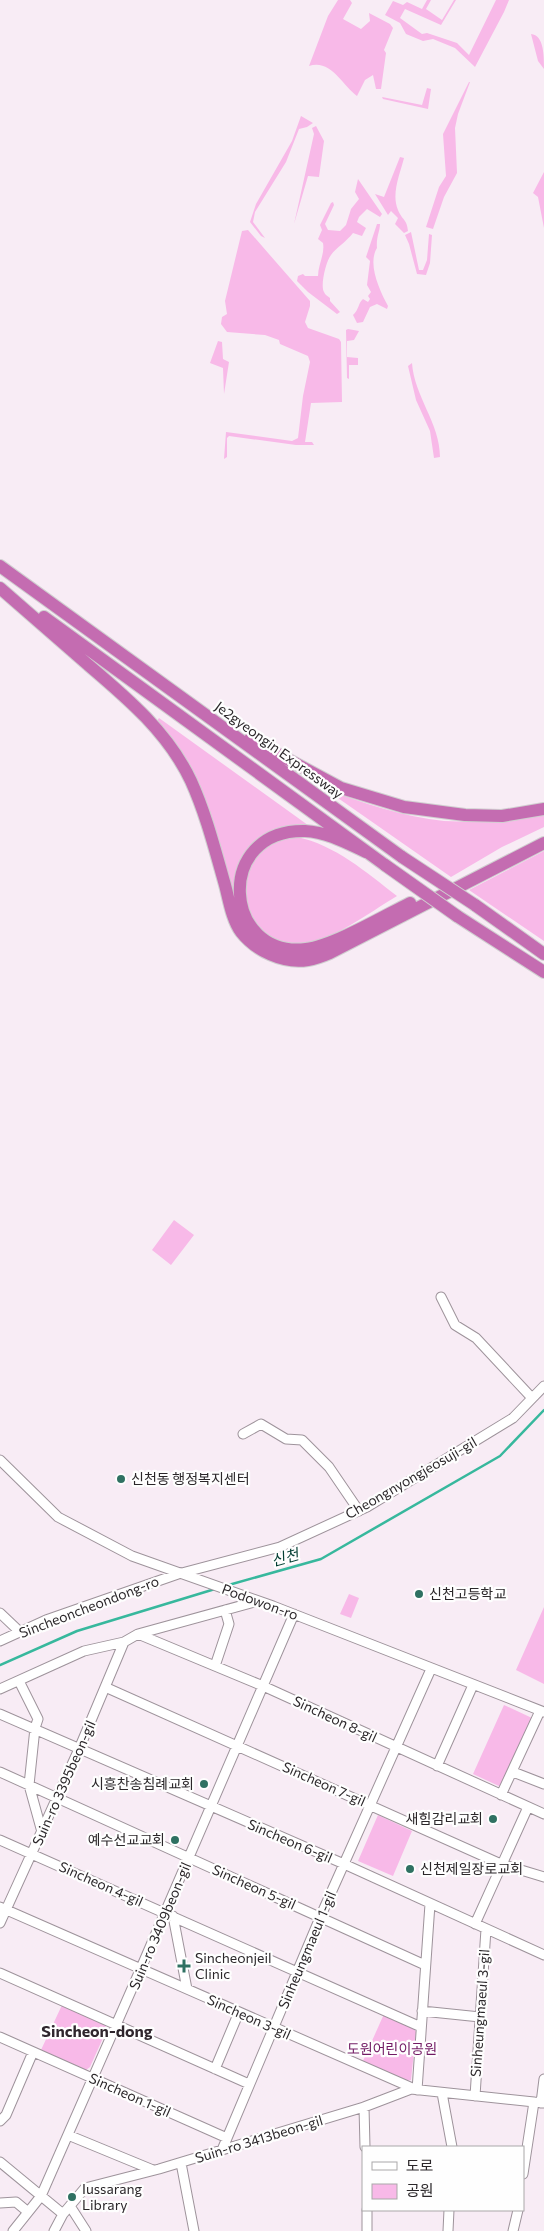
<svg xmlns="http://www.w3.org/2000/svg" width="544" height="2231" viewBox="0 0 544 2231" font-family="Commissioner,'Noto Sans KR',sans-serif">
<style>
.green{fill:#f8b9e8}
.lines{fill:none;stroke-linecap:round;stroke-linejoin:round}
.stream{stroke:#37b89d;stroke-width:2.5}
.minor-casing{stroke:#9e939b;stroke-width:11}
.highway-casing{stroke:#d0cfd0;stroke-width:14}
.minor{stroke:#fff;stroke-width:9}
.highway{stroke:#c46cb1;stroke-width:12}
.highway-bridge-casing{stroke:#d0cfd0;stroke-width:14;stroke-linecap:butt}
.highway-bridge{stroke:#c46cb1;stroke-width:12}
.poi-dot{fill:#2f7162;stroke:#fefefe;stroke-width:2}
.labels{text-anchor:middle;stroke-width:4.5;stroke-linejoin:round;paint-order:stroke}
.street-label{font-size:14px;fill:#2b272a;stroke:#fefefe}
.poi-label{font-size:14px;fill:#2b272a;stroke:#fefefe;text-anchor:start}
.park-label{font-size:14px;fill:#721a64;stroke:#fefefe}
.water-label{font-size:15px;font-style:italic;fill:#033e33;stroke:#fefefe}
.quarter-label{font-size:16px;font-weight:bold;fill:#2f262d;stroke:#fefefe}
</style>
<rect width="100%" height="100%" fill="#f8ecf5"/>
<path class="green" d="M338 0H350L352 3 343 19 361 29 370 21 369 13 390 24 393 28 384 50 386 53 381 89H376L373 75 365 80 357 96C342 85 331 59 309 66L328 16Z
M427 0H431L426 9 442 20 454 0H456L441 25 405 9 400 18 422 34 427 33 457 43 469 55 496 0H509L504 12 475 67 455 48 433 39 423 41 406 34 400 23 385 15 393 1 403 5 407 2 422 9Z
M531 34C544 35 544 56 544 69L538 61Z
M469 82H470L458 114 455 128 457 173 444 197 433 229 426 227 439 187 446 176 443 134Z
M427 88 431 89 428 109 383 99 382 97 422 105Z
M301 116 313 123 307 127 299 129 286 162 255 212 253 222 265 238 261 236 250 222 256 204 292 141Z
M316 126 324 141 319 177 308 176 294 224 314 134 312 128Z
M400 157 404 158C400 174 391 194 398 210 402 220 407 219 408 231L404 233 395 224 398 218 391 211 388 215 375 194 384 197Z
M544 172V228L538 197 533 193Z
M358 179 382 214 380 217 367 209 359 217 357 222 366 228 362 236 353 233C347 241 336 248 331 255 326 261 320 286 324 292 325 295 328 296 330 298V301L340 312 337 314 308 292 297 281 298 276 303 274 305 276H318C318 265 325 254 323 243L318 239 322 230 320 225 331 203 333 202 334 205 325 224 328 230 340 231 346 225 351 209 359 199 355 192Z
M377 224H380C380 231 376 237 377 248 367 264 380 291 388 306L387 309 377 304 370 307 363 322 357 323 353 315C359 310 358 303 363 299L368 302 370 299 368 296 371 292 367 285 370 261 366 257Z
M248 230 310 301V306L305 322 308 328 339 339 341 342 342 402 311 403 305 442H312L314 445H296L229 436 227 438V457L224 459 226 432 292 441 298 438 303 396 310 362 308 356 280 344 279 340 265 335 227 332 221 324 222 317 227 314 225 301 242 231Z
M411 232 419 270H423L427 260 429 234 432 235 430 263 426 275 417 274 409 244 405 235Z
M348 329 359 331 354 340 347 341V357L358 358V365H349V379L347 378 346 330Z
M218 341 222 342 223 359 229 362 224 394 223 368 210 363Z
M412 363C414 396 440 423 440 457L434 458 430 431 416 400 408 366Z
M159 718 312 828C300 829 285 828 273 831 247 837 234 869 234 893L225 864 157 721Z
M325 789C363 803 404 817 444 821 478 823 511 818 544 813V827L502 847 451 877Z
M297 837C335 845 366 872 397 896 367 914 333 941 298 945 288 946 278 941 270 936 233 912 238 853 282 839 286 838 292 838 297 837Z
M544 851V941L469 890Z
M174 1220 194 1235 171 1265 152 1250Z
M349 1594 359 1598 351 1618 340 1614Z
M544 1607V1684L516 1670Z
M504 1705 532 1718 501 1787 473 1774Z
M378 1815 412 1831 393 1876 358 1861Z
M62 2005 105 2024 107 2029 90 2067 86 2070 41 2050Z
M384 2014 412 2025 416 2032 411 2080 405 2081 363 2061Z"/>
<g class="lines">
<path class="stream" d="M225 1586 321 1559 500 1456 544 1410
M0 1665 77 1631 215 1589"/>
<defs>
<path id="minor" d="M441 1297 455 1325 476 1338 532 1398
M243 1434 261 1424 286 1439 302 1440 329 1467 359 1511
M0 1460 58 1517 132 1556 273 1606 544 1712
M0 1613 20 1632
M138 1634 258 1601
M0 1641 46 1620 178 1574 280 1547 367 1507 513 1418 544 1386
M215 1666 229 1624 225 1610
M19 1681 38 1719 35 1728 29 1785 42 1832
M105 1687 501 1864 544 1877
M0 1689 84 1651 124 1642 138 1634 263 1686 544 1814
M0 1714 344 1864 544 1955
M437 1766 473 1685
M0 1772 425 1965
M513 1772 544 1784
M501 1795 540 1711
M0 1840 421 2027
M0 1907 417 2090 430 1904
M173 1916 187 1989
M0 1923 79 1749 124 1642
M475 1924 528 1807
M0 1973 249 2084
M422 2011 480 2017
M0 2037 227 2138
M215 2069 239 2012
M442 2093 452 2147
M475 2096 486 1929
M541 2103 544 2079
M364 2107 365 2147
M0 2121 6 2115 33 2052
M68 2135 153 2170
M222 2150 322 1913 431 1669
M0 2162 63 2214
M181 2163 194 2231
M523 2174 534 2102
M0 2203 16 2202 28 2212
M70 2206 86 2231
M13 2231 41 2196 141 1968 294 1614
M54 2231 63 2214 85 2188 159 2169 364 2107 411 2089 544 2103
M367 2231V2210
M448 2231 449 2210
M513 2231 518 2210"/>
<path id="highway" d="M0 566 402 857
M0 588C29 613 57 638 86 663 126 697 168 732 191 781 206 814 215 850 225 885 229 900 232 920 241 932 256 951 283 964 308 960 315 959 323 956 330 953L544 843
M44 617 385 865
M250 739 341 788 404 807 465 815 502 816 544 809
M366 852C347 843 327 832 305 831 213 829 223 959 306 949 333 946 384 916 410 903
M475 905 544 954
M457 916 544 972"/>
</defs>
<use href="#minor" class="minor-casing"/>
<use href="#highway" class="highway-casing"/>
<use href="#minor" class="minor"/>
<use href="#highway" class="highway"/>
<defs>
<path id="highway-bridge" d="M402 857 475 905
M385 865 457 916"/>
</defs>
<use href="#highway-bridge" class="highway-bridge-casing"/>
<use href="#highway-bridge" class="highway-bridge"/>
</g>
<g class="poi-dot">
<circle cx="121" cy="1479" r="5"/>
<circle cx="419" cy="1594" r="5"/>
<circle cx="204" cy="1784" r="5"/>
<circle cx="493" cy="1819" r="5"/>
<circle cx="175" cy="1840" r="5"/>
<circle cx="410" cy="1869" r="5"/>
<path d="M181.5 1958.5h5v5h5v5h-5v5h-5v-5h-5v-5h5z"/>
<circle cx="72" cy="2197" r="5"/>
</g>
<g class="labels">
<g class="street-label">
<text transform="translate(279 750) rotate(36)" y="5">Je2gyeongin Expressway</text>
<text transform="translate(411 1478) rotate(-30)" y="5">Cheongnyongjeosuji-gil</text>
<text transform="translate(260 1602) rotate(20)" y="5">Podowon-ro</text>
<text transform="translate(89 1607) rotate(-21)" y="5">Sincheoncheondong-ro</text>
<text transform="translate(335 1719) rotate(25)" y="5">Sincheon 8-gil</text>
<text transform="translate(64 1783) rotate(-66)" y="5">Suin-ro 3395beon-gil</text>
<text transform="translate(324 1784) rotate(24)" y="5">Sincheon 7-gil</text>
<text transform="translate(290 1841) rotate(23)" y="5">Sincheon 6-gil</text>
<text transform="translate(101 1884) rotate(24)" y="5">Sincheon 4-gil</text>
<text transform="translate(254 1887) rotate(24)" y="5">Sincheon 5-gil</text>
<text transform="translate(160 1926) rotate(-67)" y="5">Suin-ro 3409beon-gil</text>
<text transform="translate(307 1950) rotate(-67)" y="5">Sinheungmaeul 1-gil</text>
<text transform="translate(480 2013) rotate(-86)" y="5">Sinheungmaeul 3-gil</text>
<text transform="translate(249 2017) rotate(24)" y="5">Sincheon 3-gil</text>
<text transform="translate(130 2095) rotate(24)" y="5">Sincheon 1-gil</text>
<text transform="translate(259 2139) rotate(-17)" y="5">Suin-ro 3413beon-gil</text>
</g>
<g class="poi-label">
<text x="131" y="1484">신천동 행정복지센터</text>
<text x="429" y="1599">신천고등학교</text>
<text x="194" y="1789" text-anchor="end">시흥찬송침례교회</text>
<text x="483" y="1824" text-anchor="end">새힘감리교회</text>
<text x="165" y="1845" text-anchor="end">예수선교교회</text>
<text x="420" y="1874">신천제일장로교회</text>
<text x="195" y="1963">Sincheonjeil<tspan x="195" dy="16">Clinic</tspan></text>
<text x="82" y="2194">Iussarang<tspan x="82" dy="16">Library</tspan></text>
</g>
<g class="park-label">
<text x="392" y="2054">도원어린이공원</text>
</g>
<g class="water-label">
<text transform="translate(285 1558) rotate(-16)" y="5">신천</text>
</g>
<g class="quarter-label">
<text x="97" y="2037">Sincheon-dong</text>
</g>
</g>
<rect x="362" y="2146" width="162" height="65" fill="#fefefe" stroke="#aaa8a9"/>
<rect x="372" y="2162" width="25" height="8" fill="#ffffff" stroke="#aaa8a9"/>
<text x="406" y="2171" font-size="15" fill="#2b272a">도로</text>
<rect x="372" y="2184" width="25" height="15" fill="#f8b9e8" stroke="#aaa8a9"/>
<text x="406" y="2196" font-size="15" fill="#2b272a">공원</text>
</svg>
